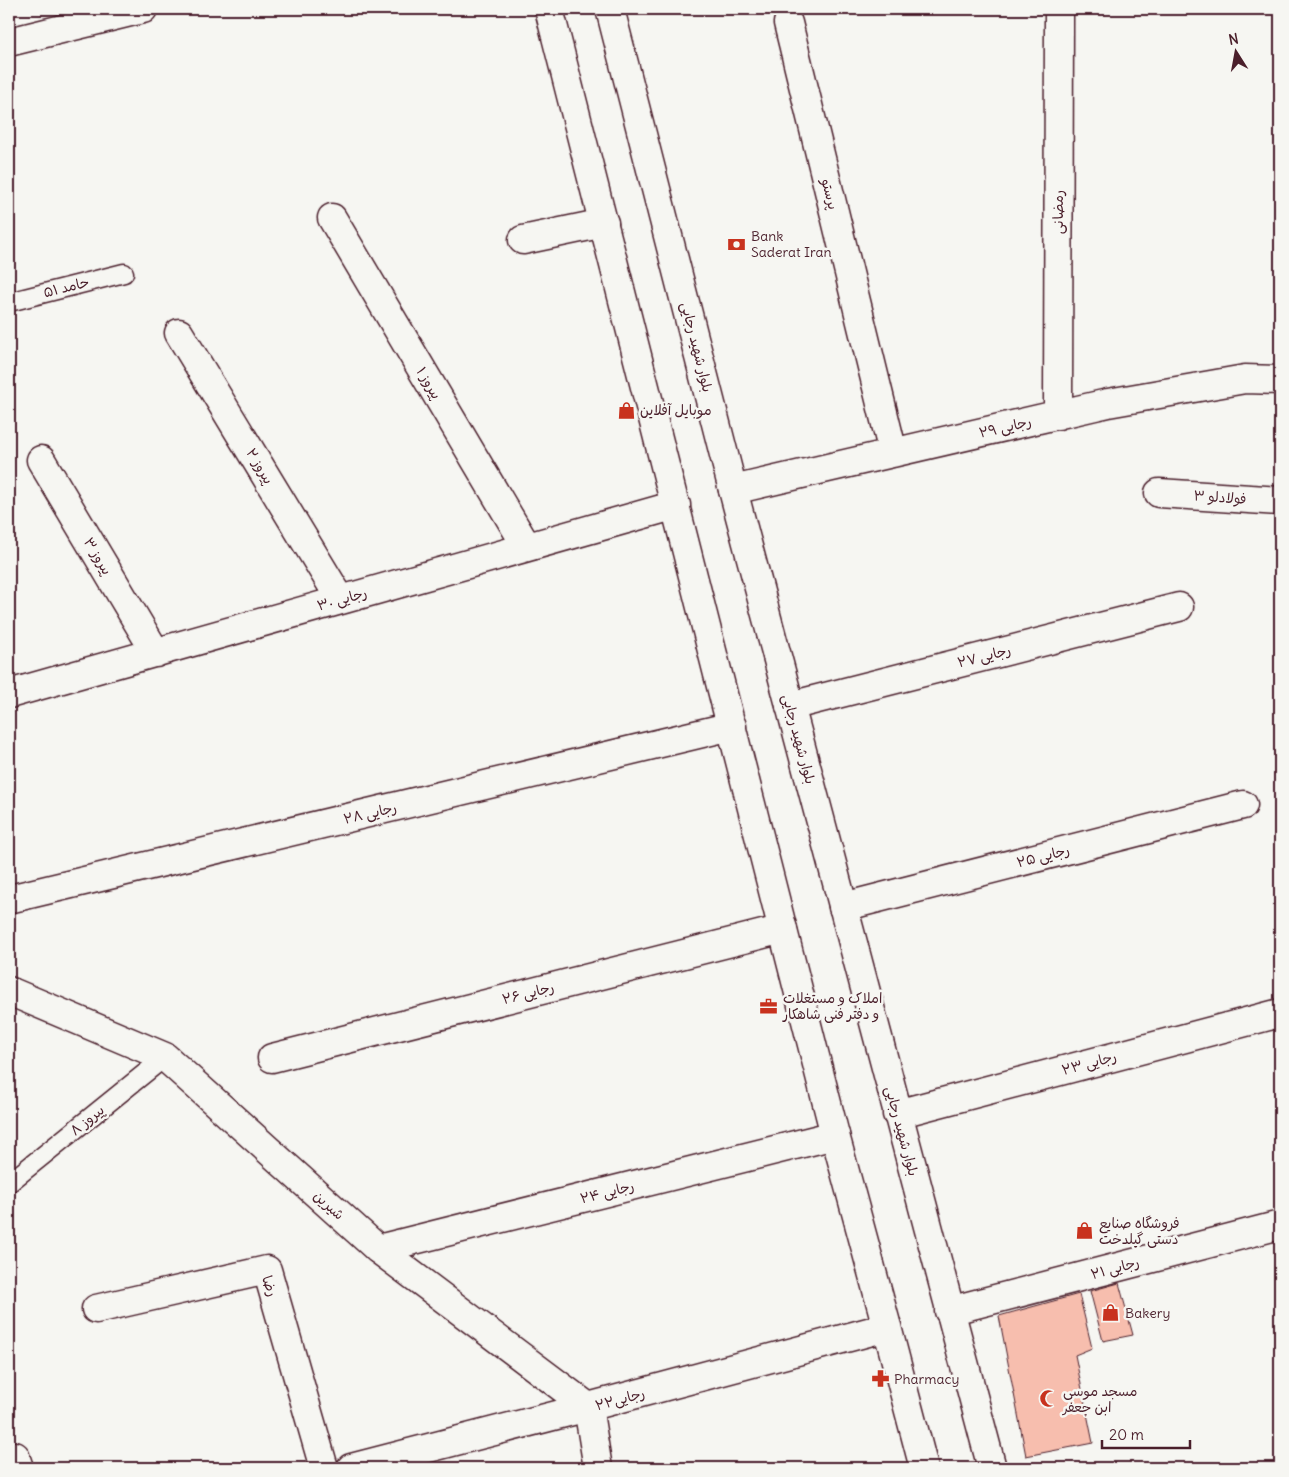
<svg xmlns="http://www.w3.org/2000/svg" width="1289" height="1477" viewBox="0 0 1289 1477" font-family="Delius,'Playpen Sans Arabic',sans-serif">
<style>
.building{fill:#f7beae;stroke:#4a1f2b}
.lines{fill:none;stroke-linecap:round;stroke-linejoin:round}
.service-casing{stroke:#4a1f2b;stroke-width:21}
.minor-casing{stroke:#4a1f2b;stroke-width:31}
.tertiary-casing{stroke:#4a1f2b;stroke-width:31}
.primary-casing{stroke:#4a1f2b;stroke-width:31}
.service{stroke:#f6f6f2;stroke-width:18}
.minor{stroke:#f6f6f2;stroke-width:28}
.tertiary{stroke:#f6f6f2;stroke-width:28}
.primary{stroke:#f6f6f2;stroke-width:28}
.labels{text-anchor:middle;stroke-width:5;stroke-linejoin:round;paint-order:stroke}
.street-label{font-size:14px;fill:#4a1f2b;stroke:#f6f6f2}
.poi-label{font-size:14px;fill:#4a1f2b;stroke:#f6f6f2;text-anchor:start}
</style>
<rect width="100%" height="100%" fill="#f6f6f2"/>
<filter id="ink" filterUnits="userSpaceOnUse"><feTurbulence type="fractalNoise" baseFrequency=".02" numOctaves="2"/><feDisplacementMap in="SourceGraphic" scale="10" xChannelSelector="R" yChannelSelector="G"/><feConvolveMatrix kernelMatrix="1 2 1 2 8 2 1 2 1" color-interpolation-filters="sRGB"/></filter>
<g filter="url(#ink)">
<path class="building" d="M1119 1283 1133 1335 1103 1341 1090 1291Z
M1079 1294 1092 1348 1075 1355 1093 1443 1026 1456 999 1316Z"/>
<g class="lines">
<defs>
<path id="service" d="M9 302 124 273
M9 1183 165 1057"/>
<path id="minor" d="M788 23 893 453
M9 42 143 9
M332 218 527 547
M523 240 604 223
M179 333 341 600
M1058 415 1059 9
M41 460 156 653
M733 490 1108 403 1245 379 1280 380
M1159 493 1280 501
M9 694 676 505
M790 706 1179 607
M9 899 732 726
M843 907 1243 805
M272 1058 783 929
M897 1114 1280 1013
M378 1249 835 1135
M96 1309 267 1270 324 1468
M949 1311 1280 1225
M15 1456 19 1468
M351 1468 588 1407 887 1327"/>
<path id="tertiary" d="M9 991 165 1057 378 1249 588 1407 598 1468"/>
<path id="primary" d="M549 9 835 1135 887 1327 924 1468
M610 9 733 490 992 1468"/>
</defs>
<use href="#service" class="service-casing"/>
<use href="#minor" class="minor-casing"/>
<use href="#tertiary" class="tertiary-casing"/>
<use href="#primary" class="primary-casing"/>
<use href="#service" class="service"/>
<use href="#minor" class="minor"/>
<use href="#tertiary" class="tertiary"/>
<use href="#primary" class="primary"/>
</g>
</g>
<defs>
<symbol id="bank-bare" viewBox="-9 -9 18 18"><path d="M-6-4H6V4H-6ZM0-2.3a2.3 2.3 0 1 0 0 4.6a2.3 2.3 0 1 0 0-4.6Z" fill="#c8321e" stroke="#f6f6f2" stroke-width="2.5" paint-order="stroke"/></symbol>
<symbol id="shop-bare" viewBox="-9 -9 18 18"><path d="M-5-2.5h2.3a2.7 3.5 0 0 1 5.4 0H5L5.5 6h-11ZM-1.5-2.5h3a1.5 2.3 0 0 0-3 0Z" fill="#c8321e" stroke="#f6f6f2" stroke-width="2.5" paint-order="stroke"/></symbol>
<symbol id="office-bare" viewBox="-9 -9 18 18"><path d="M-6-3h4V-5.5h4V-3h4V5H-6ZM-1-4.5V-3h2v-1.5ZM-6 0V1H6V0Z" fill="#c8321e" stroke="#f6f6f2" stroke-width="2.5" paint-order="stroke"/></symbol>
<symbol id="pharmacy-bare" viewBox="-9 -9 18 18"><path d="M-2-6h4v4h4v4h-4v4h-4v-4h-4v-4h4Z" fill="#c8321e" stroke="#f6f6f2" stroke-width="2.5" paint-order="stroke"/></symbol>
<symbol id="mosque-bare" viewBox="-9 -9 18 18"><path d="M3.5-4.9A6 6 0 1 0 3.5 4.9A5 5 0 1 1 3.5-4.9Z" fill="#c8321e" stroke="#f6f6f2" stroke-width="2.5" paint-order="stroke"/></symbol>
</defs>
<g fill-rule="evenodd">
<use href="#bank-bare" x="724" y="232" width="25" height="25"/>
<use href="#shop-bare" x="614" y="398" width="25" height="25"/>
<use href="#office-bare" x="756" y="994" width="25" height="25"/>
<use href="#shop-bare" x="1072" y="1218" width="25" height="25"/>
<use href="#shop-bare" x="1098" y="1300" width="25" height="25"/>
<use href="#pharmacy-bare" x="868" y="1366" width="25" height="25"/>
<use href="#mosque-bare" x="1036" y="1386" width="25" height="25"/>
</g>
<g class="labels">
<g class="street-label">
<text transform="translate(830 194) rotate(76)" y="5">پرستو</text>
<text transform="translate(1058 212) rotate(-90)" y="5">رمضانی</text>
<text transform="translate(66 287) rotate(-14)" y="5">حامد ۵۱</text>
<text transform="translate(697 347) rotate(76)" y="5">بلوار شهید رجایی</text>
<text transform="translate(429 383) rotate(59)" y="5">پیروز ۱</text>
<text transform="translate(1005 427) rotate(-13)" y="5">رجایی ۲۹</text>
<text transform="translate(260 466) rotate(59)" y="5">پیروز ۲</text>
<text transform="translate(1220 497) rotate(4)" y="5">فولادلو ۳</text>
<text transform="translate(98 556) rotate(59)" y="5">پیروز ۳</text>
<text transform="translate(342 599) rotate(-16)" y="5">رجایی ۳۰</text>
<text transform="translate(984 656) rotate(-14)" y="5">رجایی ۲۷</text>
<text transform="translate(799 739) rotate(75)" y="5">بلوار شهید رجایی</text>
<text transform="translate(370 813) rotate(-13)" y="5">رجایی ۲۸</text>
<text transform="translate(1043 856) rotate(-14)" y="5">رجایی ۲۵</text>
<text transform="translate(528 993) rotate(-14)" y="5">رجایی ۲۶</text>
<text transform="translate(1089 1063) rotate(-15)" y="5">رجایی ۲۳</text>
<text transform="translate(87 1120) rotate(-39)" y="5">پیروز ۸</text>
<text transform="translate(902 1131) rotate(75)" y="5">بلوار شهید رجایی</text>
<text transform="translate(607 1192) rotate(-14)" y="5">رجایی ۲۴</text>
<text transform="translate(329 1205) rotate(42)" y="5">شیرین</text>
<text transform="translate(1115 1268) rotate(-15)" y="5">رجایی ۲۱</text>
<text transform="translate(270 1286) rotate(70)" y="5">رضا</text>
<text transform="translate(620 1399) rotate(-15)" y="5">۲۲رجایی</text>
</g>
<g class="poi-label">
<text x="751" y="241">Bank<tspan x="751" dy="16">Saderat Iran</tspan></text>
<text x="640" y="415">موبایل آفلاین</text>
<text x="783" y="1003">املاک و مستغلات<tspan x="783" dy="16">و دفتر فنی شاهکار</tspan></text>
<text x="1099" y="1228">فروشگاه صنایع<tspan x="1099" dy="16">دستی گیلدخت</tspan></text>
<text x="1125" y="1318">Bakery</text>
<text x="894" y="1384">Pharmacy</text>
<text x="1063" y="1396">مسجد موسی<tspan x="1063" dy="16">ابن جعفر</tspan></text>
</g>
</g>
<rect width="1289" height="1477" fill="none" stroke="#f6f6f2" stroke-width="30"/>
<rect x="15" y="15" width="1259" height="1447" fill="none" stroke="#4a1f2b" stroke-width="2" filter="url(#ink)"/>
<g transform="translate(1236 52) rotate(349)" stroke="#f6f6f2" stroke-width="4" paint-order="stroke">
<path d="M0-4L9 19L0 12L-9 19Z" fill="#4a1f2b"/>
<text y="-8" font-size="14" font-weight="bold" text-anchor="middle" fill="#4a1f2b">N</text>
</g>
<path d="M1102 1440v8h88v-8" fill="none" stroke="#4a1f2b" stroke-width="2.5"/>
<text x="1109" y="1440" font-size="15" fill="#4a1f2b" stroke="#f6f6f2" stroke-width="4" paint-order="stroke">20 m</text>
</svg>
